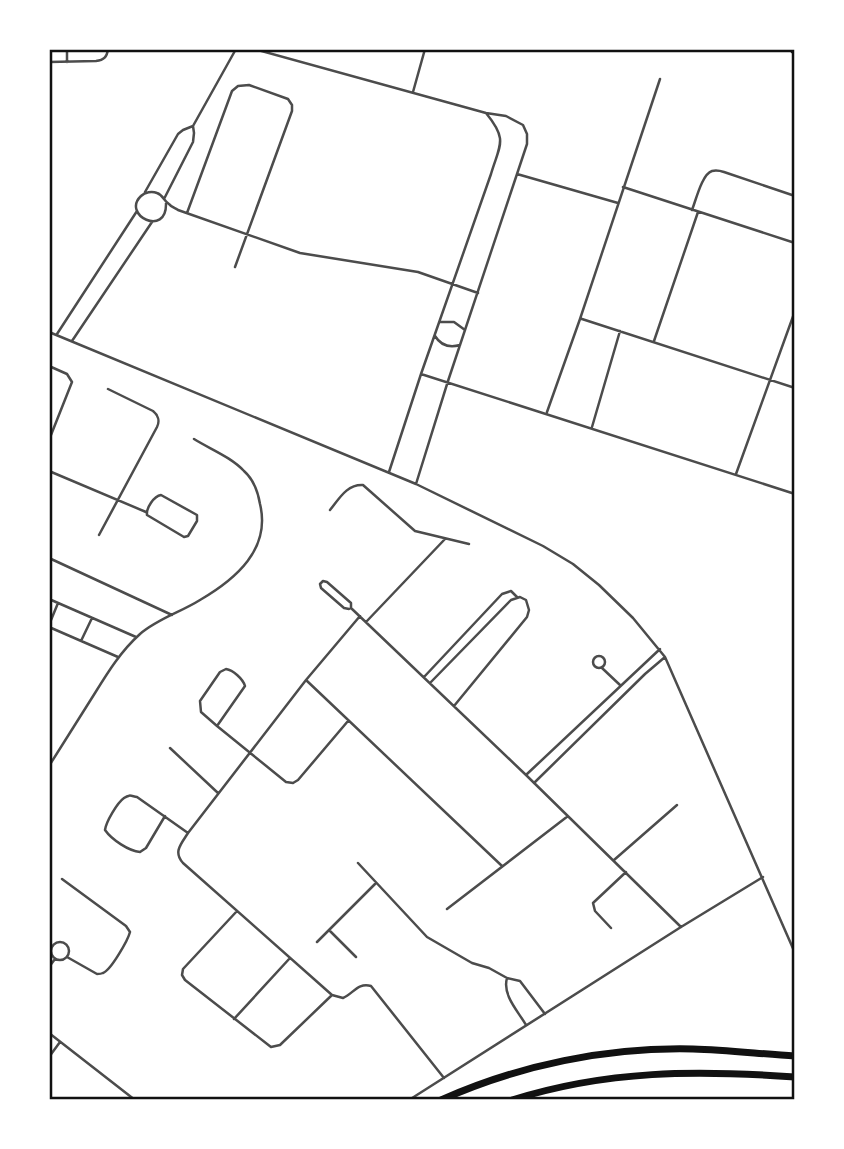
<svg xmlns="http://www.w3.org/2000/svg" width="844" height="1149" viewBox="0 0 844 1149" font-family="Raleway,sans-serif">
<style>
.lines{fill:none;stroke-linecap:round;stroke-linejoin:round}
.service{stroke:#4c4c4c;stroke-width:2.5}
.primary{stroke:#111;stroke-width:7}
.trunk{stroke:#111;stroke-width:8}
.neatline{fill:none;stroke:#111;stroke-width:2.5}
</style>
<rect width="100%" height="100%" fill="#fff"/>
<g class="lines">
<path class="service" d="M67 49V62
M254 49 486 113 506 116 523 125 527 134V144L448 381 416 484
M49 62 96 61C104 60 107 57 108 49
M413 92 425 49
M517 174 618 203
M623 187 795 243
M145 192 178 134 183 130 193 126
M164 199 193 142 194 133 193 126 236 49
M166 203C167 238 121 215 141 196 145 192 152 191 157 193 163 195 164 201 169 204 171 207 175 208 178 210L300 253 418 272 478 293
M692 210C696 200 702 174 712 171 716 170 721 171 724 172L795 196
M187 213 232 91 238 86 249 85 288 99 292 105V111L235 267
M582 319 795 388
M440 322H454L465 330
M49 332 416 484 543 546 573 564 599 585 633 618 665 657 795 953
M57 334 137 211
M435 336C441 346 449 348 460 345
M72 341 152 222
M654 341 698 212
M49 366 67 374 72 382 49 440
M421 374 795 494
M547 412 580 319 660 79
M592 427 620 331
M49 471 146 512
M389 472 421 374 491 174C500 144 508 140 486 113
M736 474 795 311
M161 495 197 515V521L188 536 184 537 147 515C146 508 154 496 161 495Z
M330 510C339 499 347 484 363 485L415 531 469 544
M99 535 157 427C160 421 158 415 153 411L108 389
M49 558 172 615
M323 581 327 582 351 603V608L349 609 344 608 321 588 320 584Z
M49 599 136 637
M351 608 526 775 681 927
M360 616 306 680 188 833C181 844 173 852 183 863L332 995 343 998C353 994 358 982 371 986L444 1078
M366 622 445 539
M49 625 58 603
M49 627 118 657
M81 641 92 618
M593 662a6 6 0 1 1 12 0a6 6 0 1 1-12 0Z
M602 668 620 685
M226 669C233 670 243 679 245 686L217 726 201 712 200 701 220 672Z
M424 677 502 594 511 591 517 597
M306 680 502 866
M430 683 511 600 520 597 526 600 529 610 527 617 454 706
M217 726 286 782 293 783 298 780 348 721
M170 748 218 793
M49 766C64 742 80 717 95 693 108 672 121 651 140 634 157 619 181 612 200 600 236 579 271 549 260 504 258 492 253 479 244 471 231 457 210 449 194 439
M527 774 660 649
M534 783 645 674 665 657
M165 816 146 848 140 852C129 851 112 840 105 830 106 822 117 803 124 798 130 794 131 796 137 797L188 833
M614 860 677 805
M358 863 427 937 472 963 489 968 507 978 520 981 545 1014
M62 879 126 926 130 932C128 940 111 970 103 973 101 974 99 974 97 974L67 957
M447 909 568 816
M237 911 183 969 182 975 185 980 271 1047 280 1045 332 995
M611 928 595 911 593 903 626 872
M329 930 356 957
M317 942 376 883
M51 951a9 9 0 1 1 18 0a9 9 0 1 1-18 0Z
M49 967 55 959
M507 978C502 995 518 1011 526 1025
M234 1019 290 958
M49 1033 135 1100
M49 1057 60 1042
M409 1100 681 927 763 877"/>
<path class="primary" d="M441 1100C519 1065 607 1047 693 1049 727 1050 761 1054 795 1056
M512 1100C607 1070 696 1070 795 1077"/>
<path class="trunk" d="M793 49 795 51"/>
</g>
<rect width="844" height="1149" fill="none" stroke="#ffffff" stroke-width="102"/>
<rect x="51" y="51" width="742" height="1047" class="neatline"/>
</svg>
